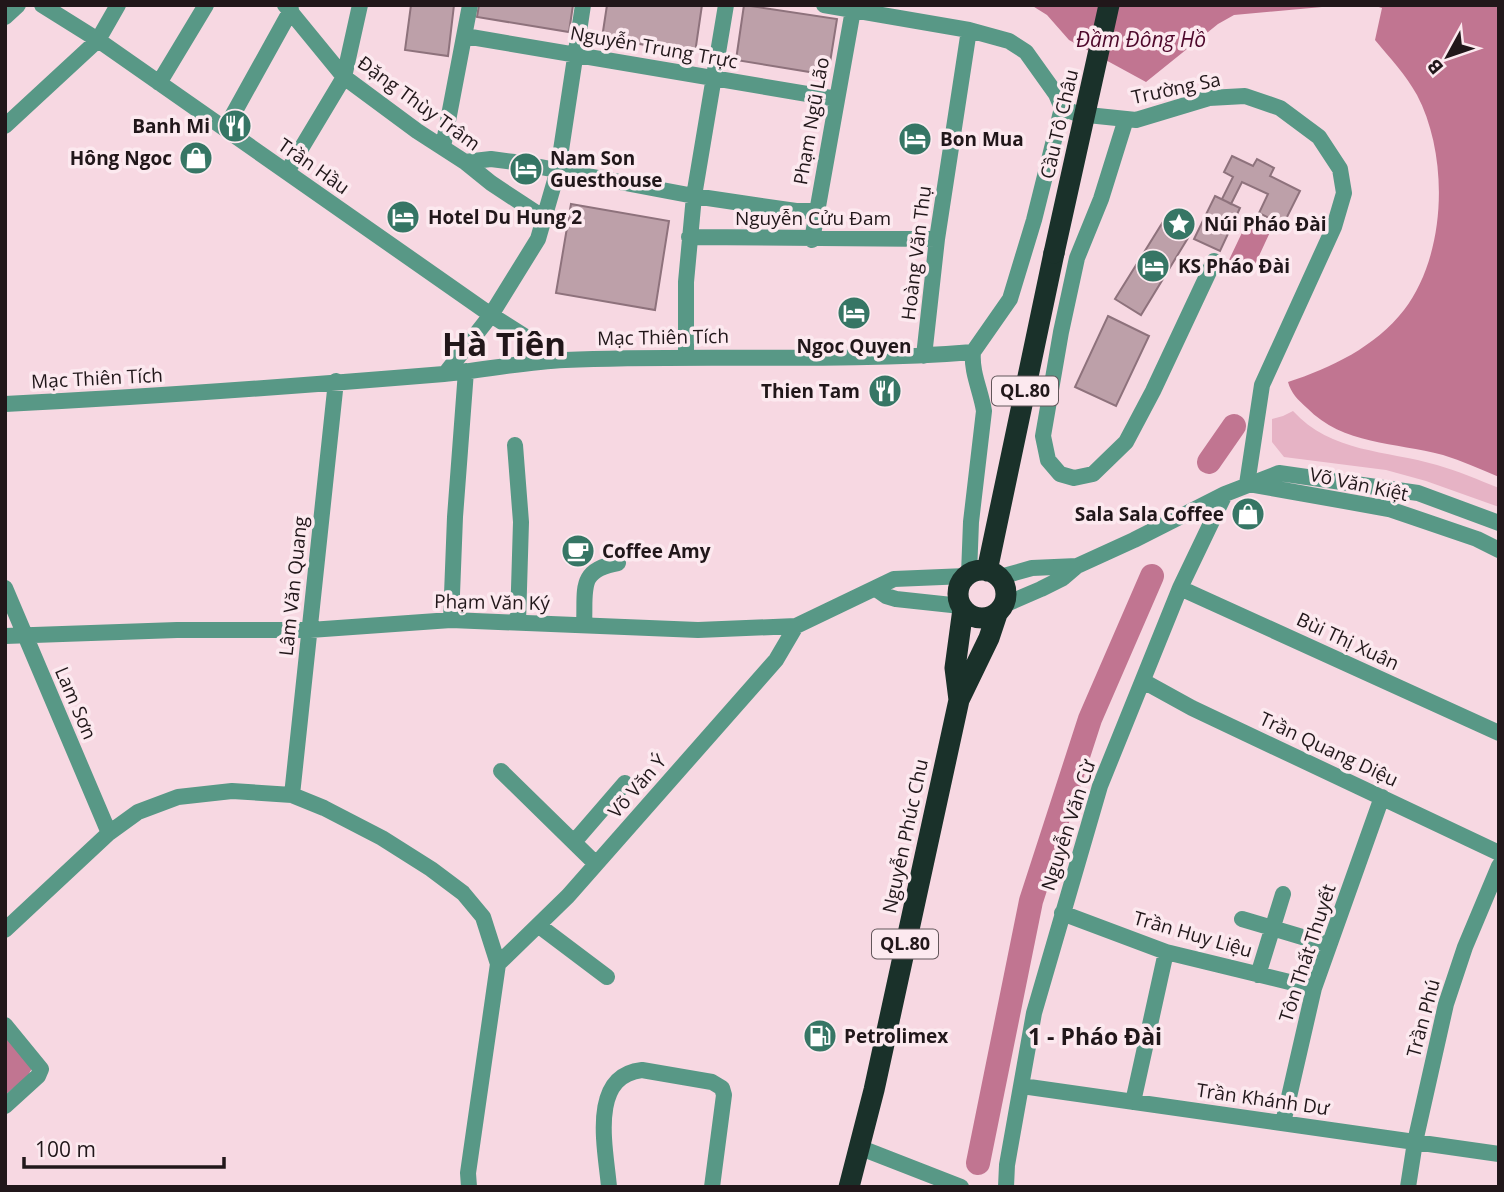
<svg xmlns="http://www.w3.org/2000/svg" width="1504" height="1192" viewBox="0 0 1504 1192" font-family="'Open Sans',sans-serif">
<style>
.green{fill:#e6b3c5}
.water{fill:#c17591}
.lines{fill:none;stroke-linecap:round;stroke-linejoin:round}
.river{stroke:#c17591;stroke-width:24}
.building{fill:#bda0a9;stroke:#8e727c;stroke-width:2}
.minor{stroke:#589886;stroke-width:16}
.highway{stroke:#1a312a;stroke-width:21}
.highway-bridge{stroke:#1a312a;stroke-width:21}
.labels{text-anchor:middle;stroke-width:7;stroke-linejoin:round;paint-order:stroke}
.shield{fill:#fce9ef;stroke:#63565a;stroke-width:2}
.shield-label{font-size:18px;font-weight:bold;fill:#21171a}
.street-label{font-size:19px;fill:#21171a;stroke:#fce9ef}
.poi-label{font-size:19px;font-weight:bold;fill:#21171a;stroke:#fce9ef;text-anchor:start}
.water-label{font-size:21px;font-style:italic;fill:#4e082b;stroke:#fce9ef}
.quarter-label{font-size:23px;font-weight:bold;fill:#21171a;stroke:#fce9ef}
.town-label{font-size:33px;font-weight:bold;fill:#21171a;stroke:#fce9ef}
</style>
<rect width="100%" height="100%" fill="#f7d8e2"/>
<path class="green" d="M1293 411C1331 453 1386 450 1437 465 1458 471 1479 480 1499 488V507L1426 481 1386 470 1284 457 1272 442V419L1283 416Z"/>
<path class="water" d="M1031 5H1322V7L1234 15 1218 24 1146 82 1069 40 1047 15Z
M1372 5H1499V477C1480 469 1462 461 1443 455 1395 442 1343 445 1307 408 1298 400 1291 393 1288 382 1331 368 1375 347 1404 310 1447 254 1449 156 1417 95 1406 75 1390 58 1375 40L1382 8Z
M1248 220 1271 230 1252 271 1229 260Z
M5 1032 34 1065 27 1077 5 1095Z"/>
<g class="lines">
<path class="river" d="M1209 462 1234 426
M978 1163 1031 901 1090 719 1152 576"/>
</g>
<path class="building" d="M411 5H454L448 56 405 50Z
M479 5H573L569 32 477 17Z
M607 5H702L695 53 602 38Z
M744 5 837 19 828 75 736 60Z
M1232 156 1253 166 1257 159 1274 168 1270 176 1300 191 1283 225 1259 213 1268 194 1242 182 1231 204 1222 199 1233 177 1224 172Z
M1215 196 1240 208 1220 251 1194 239Z
M571 204 669 221 655 310 556 293Z
M1166 217 1191 233 1141 315 1115 299Z
M1108 316 1149 336 1116 406 1075 387Z"/>
<g class="lines">
<path class="minor" d="M42 5 98 40 491 315 562 360
M285 5 344 77 417 131 465 162 491 183 544 218
M824 5 969 30 1009 41 1026 52 1056 94 1062 108 1078 114 1136 120 1209 98 1245 96 1280 108 1319 137 1340 169 1344 193 1334 227 1262 385 1247 484
M5 17 18 5
M465 36 837 99
M159 83 206 5
M1126 119 1101 199 1077 258 1061 332 1043 436 1048 460 1060 474 1074 478 1093 474 1126 442 1153 391 1214 261
M5 126 98 40 118 5
M225 129 291 10 290 5
M443 147 470 5
M465 162 491 159 514 162 694 196 796 211H816
M287 172 344 77 360 5
M689 237 937 239
M812 240 853 10
M973 352 1010 299 1034 220 1062 108
M924 356 937 239 969 30
M686 357V282L694 196 726 5
M445 374 491 315 538 239 558 170 583 5
M5 404C152 397 298 386 444 374 484 370 524 362 565 360 701 354 837 363 973 352 971 372 981 391 984 411L971 522 969 574
M515 445 521 522 518 622
M1249 484 1389 509 1477 539 1499 550
M1000 577 1032 568 1077 566
M5 588 109 833
M1180 588 1499 733
M876 589 886 596 896 599 961 606
M1004 605 1041 589 1063 578 1077 566 1134 540 1225 494 1279 473 1418 493 1499 523
M451 620 455 517 466 371
M584 625C586 590 577 570 618 563
M5 636 177 630H310L451 620 698 630 796 626 894 579 966 576
M1143 681 1192 708 1499 853
M501 771 596 864
M292 795 336 381
M574 842 625 783
M1062 913 1166 952 1314 988
M1242 919 1329 945
M538 925 607 977
M5 930 109 833 138 812 178 797 232 791 292 795 324 808 382 838 431 869 463 893 483 917 498 964 468 1173 469 1187
M498 964 568 896 776 660 796 626
M1258 975 1283 894
M5 1025 41 1069 38 1076 5 1106
M1022 1086 1499 1154
M1133 1102 1166 952
M1283 1123 1314 988 1382 797
M861 1148 961 1187
M609 1187C606 1150 588 1076 642 1070L712 1082 722 1088 724 1095 712 1187
M1006 1187 1007 1165 1034 1013 1100 786 1180 588 1225 494
M1408 1187 1415 1142 1446 1004 1465 947 1499 866"/>
<path class="highway" d="M958 594a24 24 0 1 1 48 0a24 24 0 1 1-48 0Z
M987 571 1054 253
M959 700 955 668 963 609
M849 1187 874 1090 959 700 989 638 997 614"/>
<path class="highway-bridge" d="M1054 253 1109 5"/>
</g>
<defs>
<symbol id="restaurant-disc" viewBox="-11 -11 22 22"><circle r="9.5" fill="#367665" stroke="#fce9ef"/><path d="M-5-6h1v4h1v-4h1v4h1v-4h1v5L-1.5 .5V6h-2V.5L-5-1ZM5-6V6H3V1.5H1.5Q1.5-4 5-6Z" fill="#fff"/></symbol>
<symbol id="hotel-disc" viewBox="-11 -11 22 22"><circle r="9.5" fill="#367665" stroke="#fce9ef"/><path d="M-6-4.5h1.5V1H6V5H4.5V3h-9V5H-6ZM-4 0a1.8 1.8 0 1 1 3.6 0ZM.5 0V-2.5h3Q6-2.5 6 0Z" fill="#fff"/></symbol>
<symbol id="shop-disc" viewBox="-11 -11 22 22"><circle r="9.5" fill="#367665" stroke="#fce9ef"/><path d="M-5-2.5h2.3a2.7 3.5 0 0 1 5.4 0H5L5.5 6h-11ZM-1.5-2.5h3a1.5 2.3 0 0 0-3 0Z" fill="#fff"/></symbol>
<symbol id="sight-disc" viewBox="-11 -11 22 22"><circle r="9.5" fill="#367665" stroke="#fce9ef"/><path d="M0-6L1.8-2.2L6-1.7L2.9 1.2L3.7 5.4L0 3.3L-3.7 5.4L-2.9 1.2L-6-1.7L-1.8-2.2Z" fill="#fff"/></symbol>
<symbol id="cafe-disc" viewBox="-11 -11 22 22"><circle r="9.5" fill="#367665" stroke="#fce9ef"/><path d="M-5.5-4.5H6V0H3Q3 3.5 0 3.5H-2.5Q-5.5 3.5-5.5 0ZM3-3.2v2h1.7v-2ZM-6 4.5H4V6H-6Z" fill="#fff"/></symbol>
<symbol id="fuel-disc" viewBox="-11 -11 22 22"><circle r="9.5" fill="#367665" stroke="#fce9ef"/><path d="M-5.5-6h7V0h2V4h1.3V-2.5L3-4.5l.8-.8L6-3V5H2.5V1h-1V6h-7ZM-4.2-4.7v3.2H.2V-4.7Z" fill="#fff"/></symbol>
</defs>
<g fill-rule="evenodd">
<use href="#restaurant-disc" x="216" y="107" width="38" height="38"/>
<use href="#hotel-disc" x="896" y="120" width="38" height="38"/>
<use href="#shop-disc" x="177" y="139" width="38" height="38"/>
<use href="#hotel-disc" x="507" y="150" width="38" height="38"/>
<use href="#hotel-disc" x="384" y="198" width="38" height="38"/>
<use href="#sight-disc" x="1160" y="205" width="38" height="38"/>
<use href="#hotel-disc" x="1134" y="247" width="38" height="38"/>
<use href="#hotel-disc" x="835" y="294" width="38" height="38"/>
<use href="#restaurant-disc" x="866" y="372" width="38" height="38"/>
<use href="#shop-disc" x="1229" y="495" width="38" height="38"/>
<use href="#cafe-disc" x="559" y="532" width="38" height="38"/>
<use href="#fuel-disc" x="801" y="1017" width="38" height="38"/>
</g>
<g class="labels">
<g class="shield">
<rect x="992" y="376.5" width="66" height="29" rx="5"/>
<rect x="872" y="929.5" width="66" height="29" rx="5"/>
</g>
<g class="shield-label">
<text x="1025" y="397">QL.80</text>
<text x="905" y="950">QL.80</text>
</g>
<g class="street-label">
<text transform="translate(654 47) rotate(10)" y="7">Nguyễn Trung Trực</text>
<text transform="translate(1176 88) rotate(-12)" y="7">Trường Sa</text>
<text transform="translate(419 103) rotate(36)" y="7">Đặng Thùy Trâm</text>
<text transform="translate(811 121) rotate(-80)" y="7">Phạm Ngũ Lão</text>
<text transform="translate(1059 124) rotate(-77)" y="7">Cầu Tô Châu</text>
<text transform="translate(314 166) rotate(35)" y="7">Trần Hầu</text>
<text x="813" y="225">Nguyễn Cửu Đam</text>
<text transform="translate(916 253) rotate(-83)" y="7">Hoàng Văn Thụ</text>
<text transform="translate(663 337) rotate(-1)" y="7">Mạc Thiên Tích</text>
<text transform="translate(97 378) rotate(-3)" y="7">Mạc Thiên Tích</text>
<text transform="translate(1359 484) rotate(12)" y="7">Võ Văn Kiệt</text>
<text transform="translate(293 586) rotate(-84)" y="7">Lâm Văn Quang</text>
<text transform="translate(492 602) rotate(1)" y="7">Phạm Văn Ký</text>
<text transform="translate(1348 641) rotate(25)" y="7">Bùi Thị Xuân</text>
<text transform="translate(76 703) rotate(67)" y="7">Lam Sơn</text>
<text transform="translate(1329 749) rotate(25)" y="7">Trần Quang Diệu</text>
<text transform="translate(637 786) rotate(-49)" y="7">Võ Văn Ý</text>
<text transform="translate(1068 825) rotate(-72)" y="7">Nguyễn Văn Cừ</text>
<text transform="translate(905 836) rotate(-78)" y="7">Nguyễn Phúc Chu</text>
<text transform="translate(1193 934) rotate(16)" y="7">Trần Huy Liệu</text>
<text transform="translate(1307 953) rotate(-72)" y="7">Tôn Thất Thuyết</text>
<text transform="translate(1423 1018) rotate(-75)" y="7">Trần Phú</text>
<text transform="translate(1263 1099) rotate(8)" y="7">Trần Khánh Dư</text>
</g>
<g class="poi-label">
<text x="210" y="133" text-anchor="end">Banh Mi</text>
<text x="940" y="146">Bon Mua</text>
<text x="172" y="165" text-anchor="end">Hông Ngoc</text>
<text x="550" y="165">Nam Son<tspan x="550" dy="22">Guesthouse</tspan></text>
<text x="428" y="224">Hotel Du Hung 2</text>
<text x="1204" y="231">Núi Pháo Đài</text>
<text x="1178" y="273">KS Pháo Đài</text>
<text x="854" y="353" text-anchor="middle">Ngoc Quyen</text>
<text x="860" y="398" text-anchor="end">Thien Tam</text>
<text x="1224" y="521" text-anchor="end">Sala Sala Coffee</text>
<text x="602" y="558">Coffee Amy</text>
<text x="844" y="1043">Petrolimex</text>
</g>
<g class="water-label">
<text x="1141" y="47">Đầm Đông Hồ</text>
</g>
<g class="quarter-label">
<text x="1095" y="1045">1 - Pháo Đài</text>
</g>
<g class="town-label">
<text x="504" y="356">Hà Tiên</text>
</g>
</g>
<rect width="1504" height="1192" fill="none" stroke="#21171a" stroke-width="14"/>
<g transform="translate(1448 56) rotate(230)" stroke="#fce9ef" stroke-width="5" paint-order="stroke">
<path d="M0-5L12 26L0 18L-12 26Z" fill="#21171a"/>
<text y="-10" font-size="19" font-weight="bold" text-anchor="middle" fill="#21171a">B</text>
</g>
<path d="M24 1157v10h200v-10" fill="none" stroke="#21171a" stroke-width="3.5"/>
<text x="35" y="1157" font-size="21" fill="#21171a" stroke="#fce9ef" stroke-width="5" paint-order="stroke">100 m</text>
</svg>
